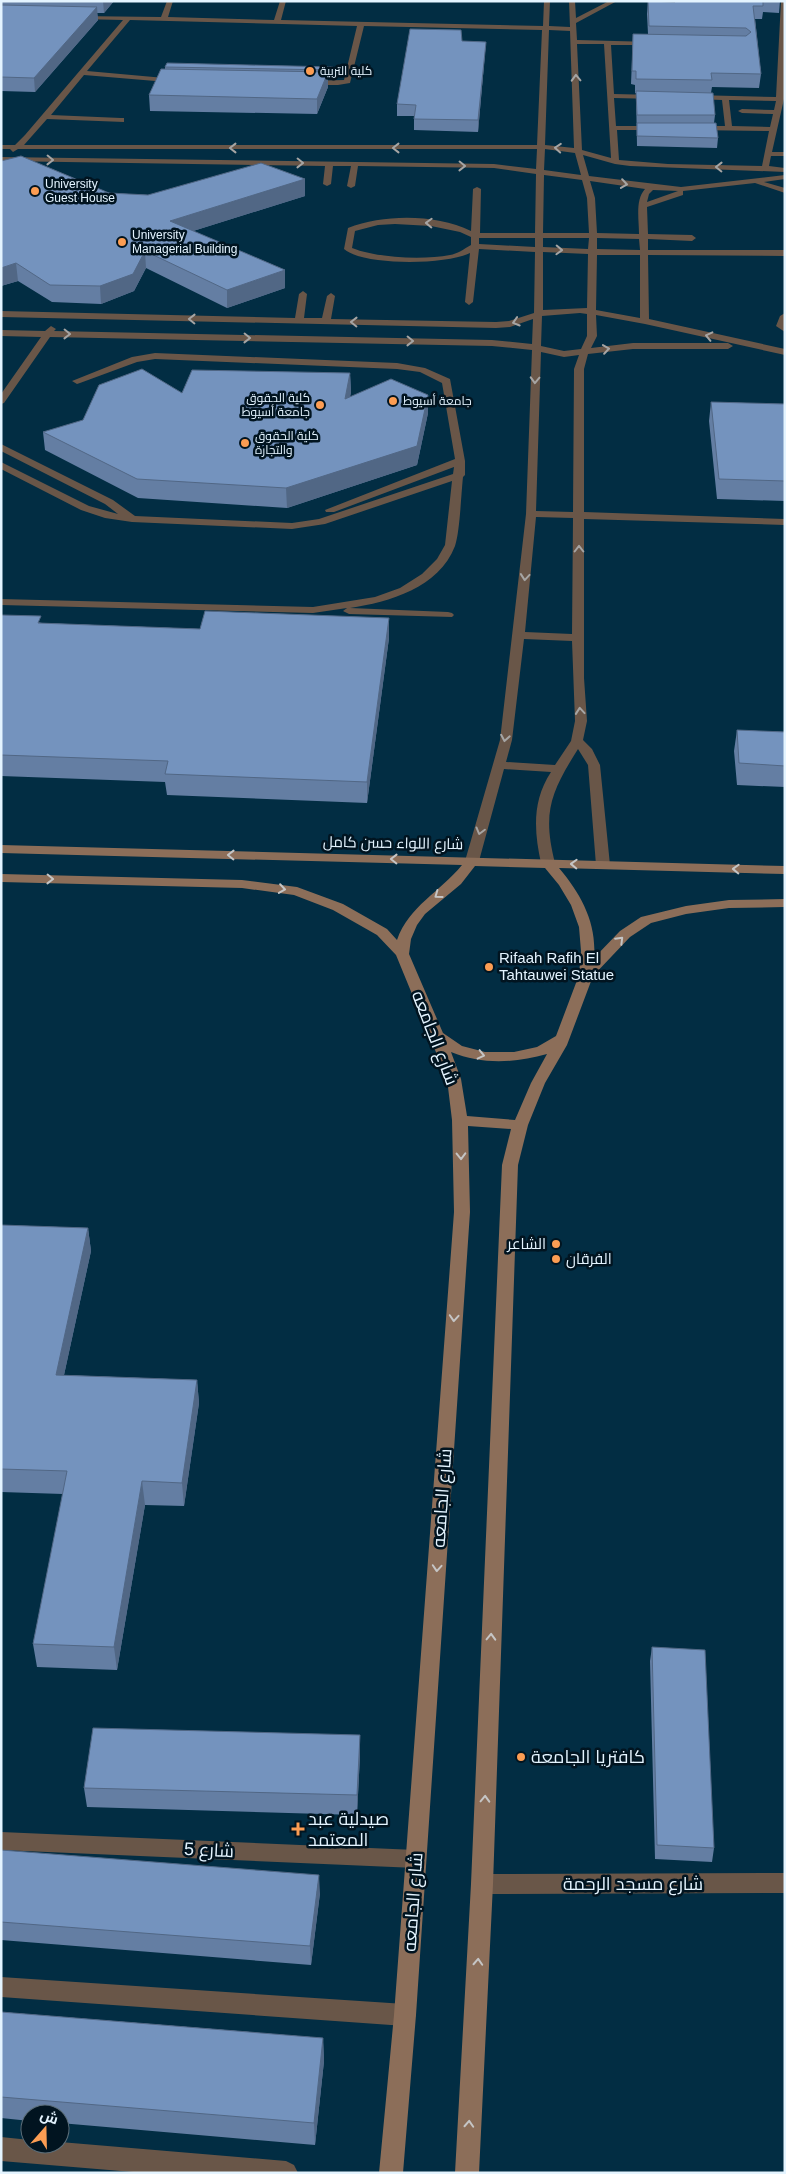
<svg xmlns="http://www.w3.org/2000/svg" width="786" height="2174" viewBox="0 0 786 2174" font-family="Arial,Cairo,sans-serif">
<style>
.lines{fill:none;stroke-linecap:round;stroke-linejoin:round}
.service{fill:#695648;fill-rule:evenodd}
.minor{fill:#695648;fill-rule:evenodd}
.secondary{fill:#8c6e59;fill-rule:evenodd}
.wall{fill:#647ea3}
.shaded-wall{fill:#516785}
.building{fill:#7493be;stroke:#516785}
.oneway{stroke:#a6a5a4}
.oneway2{stroke:#c5c5c5}
.poi-dot{fill:#fc9d53;stroke:#011420;stroke-width:2}
.labels{text-anchor:middle;stroke-width:5;stroke-linejoin:round;paint-order:stroke}
.far-poi-label{font-size:12px;fill:#e4f4ff;stroke:#011420;text-anchor:start}
.street-label{font-size:15px;fill:#e4f4ff;stroke:#011420}
.poi-label{font-size:15px;fill:#e4f4ff;stroke:#011420;text-anchor:start}
.near-street-label{font-size:18px;fill:#e4f4ff;stroke:#011420}
.near-poi-label{font-size:18px;fill:#e4f4ff;stroke:#011420;text-anchor:start}
</style>
<rect width="100%" height="100%" fill="#022d43"/>
<g class="lines">
<path class="service" d="M167 1H173L168 17 274 20 280 1H286L281 20 543 26 544 1H550L549 26 570 27 569 1H575L576 18 609 1H617L576 23 577 40 653 42 654 43 651 45H611L614 94 656 95 660 97 656 99 614 98 616 126H655L659 128 655 130H617L619 160 668 164 762 166 769 131 693 130V126H725L722 100 694 99 690 97 694 95 776 97 781 1H785L784 99 772 152H785V156H771L769 166 785 168V172L630 166 615 164 583 155 589 176 681 187 785 175V179L764 182 785 188V193L755 183 683 191V195L647 207 648 234 692 235 696 238 692 241 648 239V250H785V256L648 255 649 319 785 349V355L645 324 596 315 597 336 591 348 633 343H728L733 346 728 349H633L588 354 584 369V512L785 519V525L584 519V678L587 721 583 740 592 749 600 765 610 865 608 868 603 869 596 865 588 765 578 749C551 792 542 812 555 863L553 866 548 867 541 863C534 831 532 801 551 772L504 769 479 861 472 865 465 861 500 740 526 514 532 350 492 346 50 337 4 403 1 404V394L41 337 1 336V330L45 331 51 326 56 329 54 331 492 340 532 344 533 319 510 327 496 328 1 317V311L295 318 299 294 303 291 307 294 304 318H322L327 296 331 293 335 296 331 319 496 322 509 321 534 313 535 252 479 249 473 302 469 305 465 302 470 253C447 265 363 266 344 249L348 228C385 214 435 214 471 231L473 189 477 187 481 189 480 233H535L536 174 494 168 358 166 355 186 351 188 347 186 351 166H333L331 184 327 186 323 184 325 166 1 161V157L494 164 536 169 537 149H18L13 152 10 149H1V145H15L25 135 123 20 78 19 75 17 76 16 161 17ZM130 20 357 26 344 80 306 81V85H338L350 83 364 26 542 30 537 145H24L47 119 124 122V118H121L51 115 84 75 179 83V79H176L87 71ZM549 30 570 31 574 148 545 145ZM577 44H604L611 158 582 150ZM729 100 776 101 774 110 742 109 738 111 742 113 773 114 770 127 732 126ZM545 149 575 153 581 175 544 170ZM544 175 582 180 587 198 589 233H543ZM590 181 645 189C635 200 639 219 639 234L597 233 595 198ZM653 190 678 191 647 202 649 194ZM395 224 431 226 460 232 471 237V245C464 249 457 254 450 255 423 260 377 258 352 248L355 231 378 225ZM479 238H535V247L479 244ZM543 238H589L588 249 543 247ZM597 238 639 239 640 250 597 249ZM543 252 588 254 587 308 543 310ZM597 255H640V318L596 310ZM580 313 587 314V336L581 349 564 351 541 346 542 316ZM541 352 564 357 579 355 574 369 573 512 536 511ZM536 517 573 518 572 634 525 632ZM524 639 572 641 575 721 571 741 555 765 506 762 512 740Z
M785 313V332L776 326 780 316Z
M155 353 397 363 425 368 450 379 465 461V475L463 477C461 495 460 531 455 546 439 588 389 602 350 608L448 612 452 613 454 615 452 617 349 614 343 611 347 608 313 613 1 605V599L313 607 375 597 400 588 422 574 437 559 445 545 452 481 325 524 292 529 132 522 105 518 81 510 1 469V462L89 506 118 514 105 504 1 451V444L113 500 135 516 292 523 319 519 453 474 454 467 334 512H326L325 510 455 459 442 383 420 372 397 369 155 359 137 362 80 383 77 384 72 381 132 357Z"/>
<path class="minor" d="M1 1832 416 1850 423 1852 426 1859 423 1866 416 1868 1 1850Z
M785 1873V1893L482 1894 475 1891 471 1884 475 1877 482 1874Z
M1 1977 405 2004 413 2008 416 2015 413 2022 405 2026 1 1997Z
M1 2137 30 2140V2144H60V2142L286 2161 294 2165 298 2173H145L1 2161Z"/>
<path class="secondary" d="M1 845 785 866V874L559 868C581 894 597 923 594 958L620 931 641 917 686 906 729 900 785 899V907L729 908 686 914 651 923 630 937 593 976 567 1045 545 1083 528 1125 518 1165 493 1884 479 2173H455L471 1884 502 1165 511 1129 468 1126 470 1212 416 2015 403 2173H379L394 2015 454 1212 452 1120 447 1079 396 955 377 935 333 910 294 895 242 888 1 882V874L242 880 297 887 343 904 387 929 397 940C409 906 440 892 462 865L1 853ZM475 866 545 868 559 885 571 905 579 927 581 951 579 975 556 1036 537 1047 514 1052H485L462 1046 443 1033 409 954 411 939 417 925 425 914 461 884ZM451 1052C483 1065 514 1063 547 1054L531 1083 515 1120 467 1116 461 1079Z"/>
</g>
<path class="wall" d="M1 1H114L104 13H97L98 20 35 92 1 91Z
M648 1H780L779 13 763 12 762 19H755L761 74 759 88 712 87 711 93 715 115 714 123 718 138 717 148 637 146 636 93H635V85L631 84 633 34H648L647 14Z
M462 41 486 42 485 53 478 132 414 130V116H397V104Z
M165 67H333V76L332 79H328V87L317 114 150 111 149 95 165 69Z
M1 161 109 193 148 195 305 179V196L193 231 285 270V288L227 308 146 268 134 291 101 304 52 302 18 281 1 286Z
M350 373 351 392 350 397 428 395V413L417 465 287 508 138 498 45 450 43 432 182 393Z
M711 402 785 404V501L717 499 709 421Z
M1 615 42 623 200 629 389 618V638L367 803 167 795 165 782 1 776Z
M737 730 785 732V787L737 785 734 751Z
M1 1225 88 1228 91 1251 64 1375 197 1380 199 1403 184 1506 145 1505 117 1670 37 1667 33 1644 63 1494 1 1492Z
M652 1647 714 1848 712 1862 655 1859 650 1661Z
M360 1755 357 1815 87 1807 84 1788Z
M1 1850 320 1893 311 1965 1 1940Z
M1 2012 323 2038 324 2061 315 2145 60 2123V2114H30V2121L1 2118Z"/>
<path class="shaded-wall" d="M103 1H114L104 13Z
M97 7 98 20 35 92 34 78Z
M486 42 485 53 478 132V120Z
M333 67V76L332 79 331 70Z
M328 72V87L317 114V99Z
M305 179V196L171 238 170 221Z
M145 251 146 268 134 291 101 304 100 286Z
M16 263 18 281 1 286V268Z
M285 270V288L227 308V290Z
M350 373 351 392 346 417 345 399Z
M428 395V413L417 465 287 508 286 488Z
M389 618V638L367 803V782Z
M88 1228 91 1251 59 1398 56 1375Z
M197 1380 199 1403 184 1506 182 1483Z
M142 1481 145 1505 117 1670 114 1647Z
M360 1735V1755L357 1815V1795Z
M319 1875 320 1893 311 1965 310 1946Z
M323 2038 324 2061 315 2145 314 2123Z"/>
<path class="building" d="M648 1 675 2V1H763V6H753L761 74 711 73 712 80 636 79V71H632L633 34 746 36 751 32 746 28 649 26Z
M1 5 97 7 34 78 1 77Z
M410 29 461 30 462 41 486 42 478 120 414 119 416 105 397 104Z
M167 63 333 67 331 70 165 67Z
M161 69 328 72 317 99 149 95Z
M636 91 713 93 715 115H637Z
M637 123H716L718 138 637 136Z
M21 156 109 193 148 195 261 163 305 179 170 221 285 270 227 290 145 251 133 274 100 286 50 285 16 263 1 268V161Z
M142 369 182 393 192 370 350 373 345 399 391 379 428 395 417 446 286 488 137 479 43 432 83 420 99 385Z
M711 402 785 404V481L719 479Z
M205 611 389 618 367 782 165 774 168 761 1 755V615L41 616 38 623 200 629Z
M737 730 785 732V766L739 763Z
M1 1225 88 1228 56 1375 197 1380 182 1483 142 1481 114 1647 33 1644 67 1471 1 1469Z
M652 1647 705 1650 714 1848 657 1845Z
M93 1728 360 1735 357 1795 84 1788Z
M1 1850 319 1875 310 1946 1 1922Z
M1 2012 323 2038 314 2123 1 2097Z"/>
<defs><path id="oneway-chevron" d="M-2-3.5L2.5 0L-2 3.5" fill="none" stroke-width="1.6" stroke-linecap="round" stroke-linejoin="round" transform="scale(1.25)"/></defs>
<g class="oneway">
<use href="#oneway-chevron" transform="translate(576 78) rotate(-92)"/>
<use href="#oneway-chevron" transform="translate(233 148) rotate(-180)"/>
<use href="#oneway-chevron" transform="translate(396 148) rotate(180)"/>
<use href="#oneway-chevron" transform="translate(558 148) rotate(-176)"/>
<use href="#oneway-chevron" transform="translate(50 160) rotate(1)"/>
<use href="#oneway-chevron" transform="translate(300 163) rotate(1)"/>
<use href="#oneway-chevron" transform="translate(462 166) rotate(1)"/>
<use href="#oneway-chevron" transform="translate(719 167) rotate(-179)"/>
<use href="#oneway-chevron" transform="translate(624 184) rotate(8)"/>
<use href="#oneway-chevron" transform="translate(429 223) rotate(-178)"/>
<use href="#oneway-chevron" transform="translate(559 250) rotate(2)"/>
<use href="#oneway-chevron" transform="translate(192 319) rotate(-179)"/>
<use href="#oneway-chevron" transform="translate(354 322) rotate(-179)"/>
<use href="#oneway-chevron" transform="translate(516 322) rotate(163)"/>
<use href="#oneway-chevron" transform="translate(67 334) rotate(1)"/>
<use href="#oneway-chevron" transform="translate(709 336) rotate(-167)"/>
<use href="#oneway-chevron" transform="translate(247 338) rotate(1)"/>
<use href="#oneway-chevron" transform="translate(410 341) rotate(1)"/>
<use href="#oneway-chevron" transform="translate(606 349) rotate(-8)"/>
<use href="#oneway-chevron" transform="translate(535 380) rotate(92)"/>
<use href="#oneway-chevron" transform="translate(579 549) rotate(-90)"/>
<use href="#oneway-chevron" transform="translate(525 577) rotate(95)"/>
<use href="#oneway-chevron" transform="translate(580 711) rotate(-95)"/>
<use href="#oneway-chevron" transform="translate(505 738) rotate(100)"/>
<use href="#oneway-chevron" transform="translate(480 831) rotate(105)"/>
</g>
<g class="oneway2">
<use href="#oneway-chevron" transform="translate(231 855) rotate(-179)"/>
<use href="#oneway-chevron" transform="translate(394 859) rotate(-179)"/>
<use href="#oneway-chevron" transform="translate(574 864) rotate(-178)"/>
<use href="#oneway-chevron" transform="translate(736 869) rotate(-178)"/>
<use href="#oneway-chevron" transform="translate(50 879) rotate(1)"/>
<use href="#oneway-chevron" transform="translate(282 889) rotate(8)"/>
<use href="#oneway-chevron" transform="translate(438 895) rotate(144)"/>
<use href="#oneway-chevron" transform="translate(620 940) rotate(-45)"/>
<use href="#oneway-chevron" transform="translate(481 1055) rotate(13)"/>
<use href="#oneway-chevron" transform="translate(461 1156) rotate(89)"/>
<use href="#oneway-chevron" transform="translate(454 1318) rotate(94)"/>
<use href="#oneway-chevron" transform="translate(437 1568) rotate(94)"/>
<use href="#oneway-chevron" transform="translate(491 1637) rotate(-88)"/>
<use href="#oneway-chevron" transform="translate(485 1799) rotate(-88)"/>
<use href="#oneway-chevron" transform="translate(478 1962) rotate(-87)"/>
<use href="#oneway-chevron" transform="translate(469 2124) rotate(-87)"/>
</g>
<g class="poi-dot">
<circle cx="310" cy="71" r="5"/>
<circle cx="35" cy="191" r="5"/>
<circle cx="122" cy="242" r="5"/>
<circle cx="393" cy="401" r="5"/>
<circle cx="320" cy="405" r="5"/>
<circle cx="245" cy="443" r="5"/>
<circle cx="489" cy="967" r="5"/>
<circle cx="556" cy="1244" r="5"/>
<circle cx="556" cy="1259" r="5"/>
<circle cx="521" cy="1757" r="5"/>
<path d="M295.5 1821.5h5v5h5v5h-5v5h-5v-5h-5v-5h5z"/>
</g>
<g class="labels">
<g class="far-poi-label">
<text x="320" y="75">كلية التربية</text>
<text x="45" y="188">University<tspan x="45" dy="14">Guest House</tspan></text>
<text x="132" y="239">University<tspan x="132" dy="14">Managerial Building</tspan></text>
<text x="310" y="402" text-anchor="end">كلية الحقوق<tspan x="310" dy="14">جامعة أسيوط</tspan></text>
<text x="403" y="405">جامعة أسيوط</text>
<text x="255" y="440">كلية الحقوق<tspan x="255" dy="14">والتجارة</tspan></text>
</g>
<g class="street-label">
<text transform="translate(393 843) rotate(1)" y="5">شارع اللواء حسن كامل</text>
</g>
<g class="poi-label">
<text x="499" y="963">Rifaah Rafih El<tspan x="499" dy="17">Tahtauwei Statue</tspan></text>
<text x="546" y="1249" text-anchor="end">الشاعر</text>
<text x="566" y="1264">الفرقان</text>
</g>
<g class="near-street-label">
<text transform="translate(435 1038) rotate(69)" y="6">شارع الجامعه</text>
<text transform="translate(442 1498) rotate(-86)" y="6">شارع الجامعه</text>
<text transform="translate(209 1850) rotate(3)" y="6">شارع 5</text>
<text x="633" y="1890">شارع مسجد الرحمة</text>
<text transform="translate(413 1902) rotate(-86)" y="6">شارع الجامعه</text>
</g>
<g class="near-poi-label">
<text x="531" y="1763">كافتريا الجامعة</text>
<text x="308" y="1825">صيدلية عبد<tspan x="308" dy="21">المعتمد</tspan></text>
</g>
</g>
<rect width="786" height="2174" fill="none" stroke="#e4f4ff" stroke-width="5"/>
<g transform="translate(45 2129) rotate(20)"><circle r="24" fill="#011420" stroke="#5c6e79"/>
<path d="M0-4L9 19L0 12L-9 19Z" fill="#fc9d53"/>
<text y="-8" font-size="14" font-weight="bold" text-anchor="middle" fill="#e4f4ff">ش</text>
</g>
</svg>
